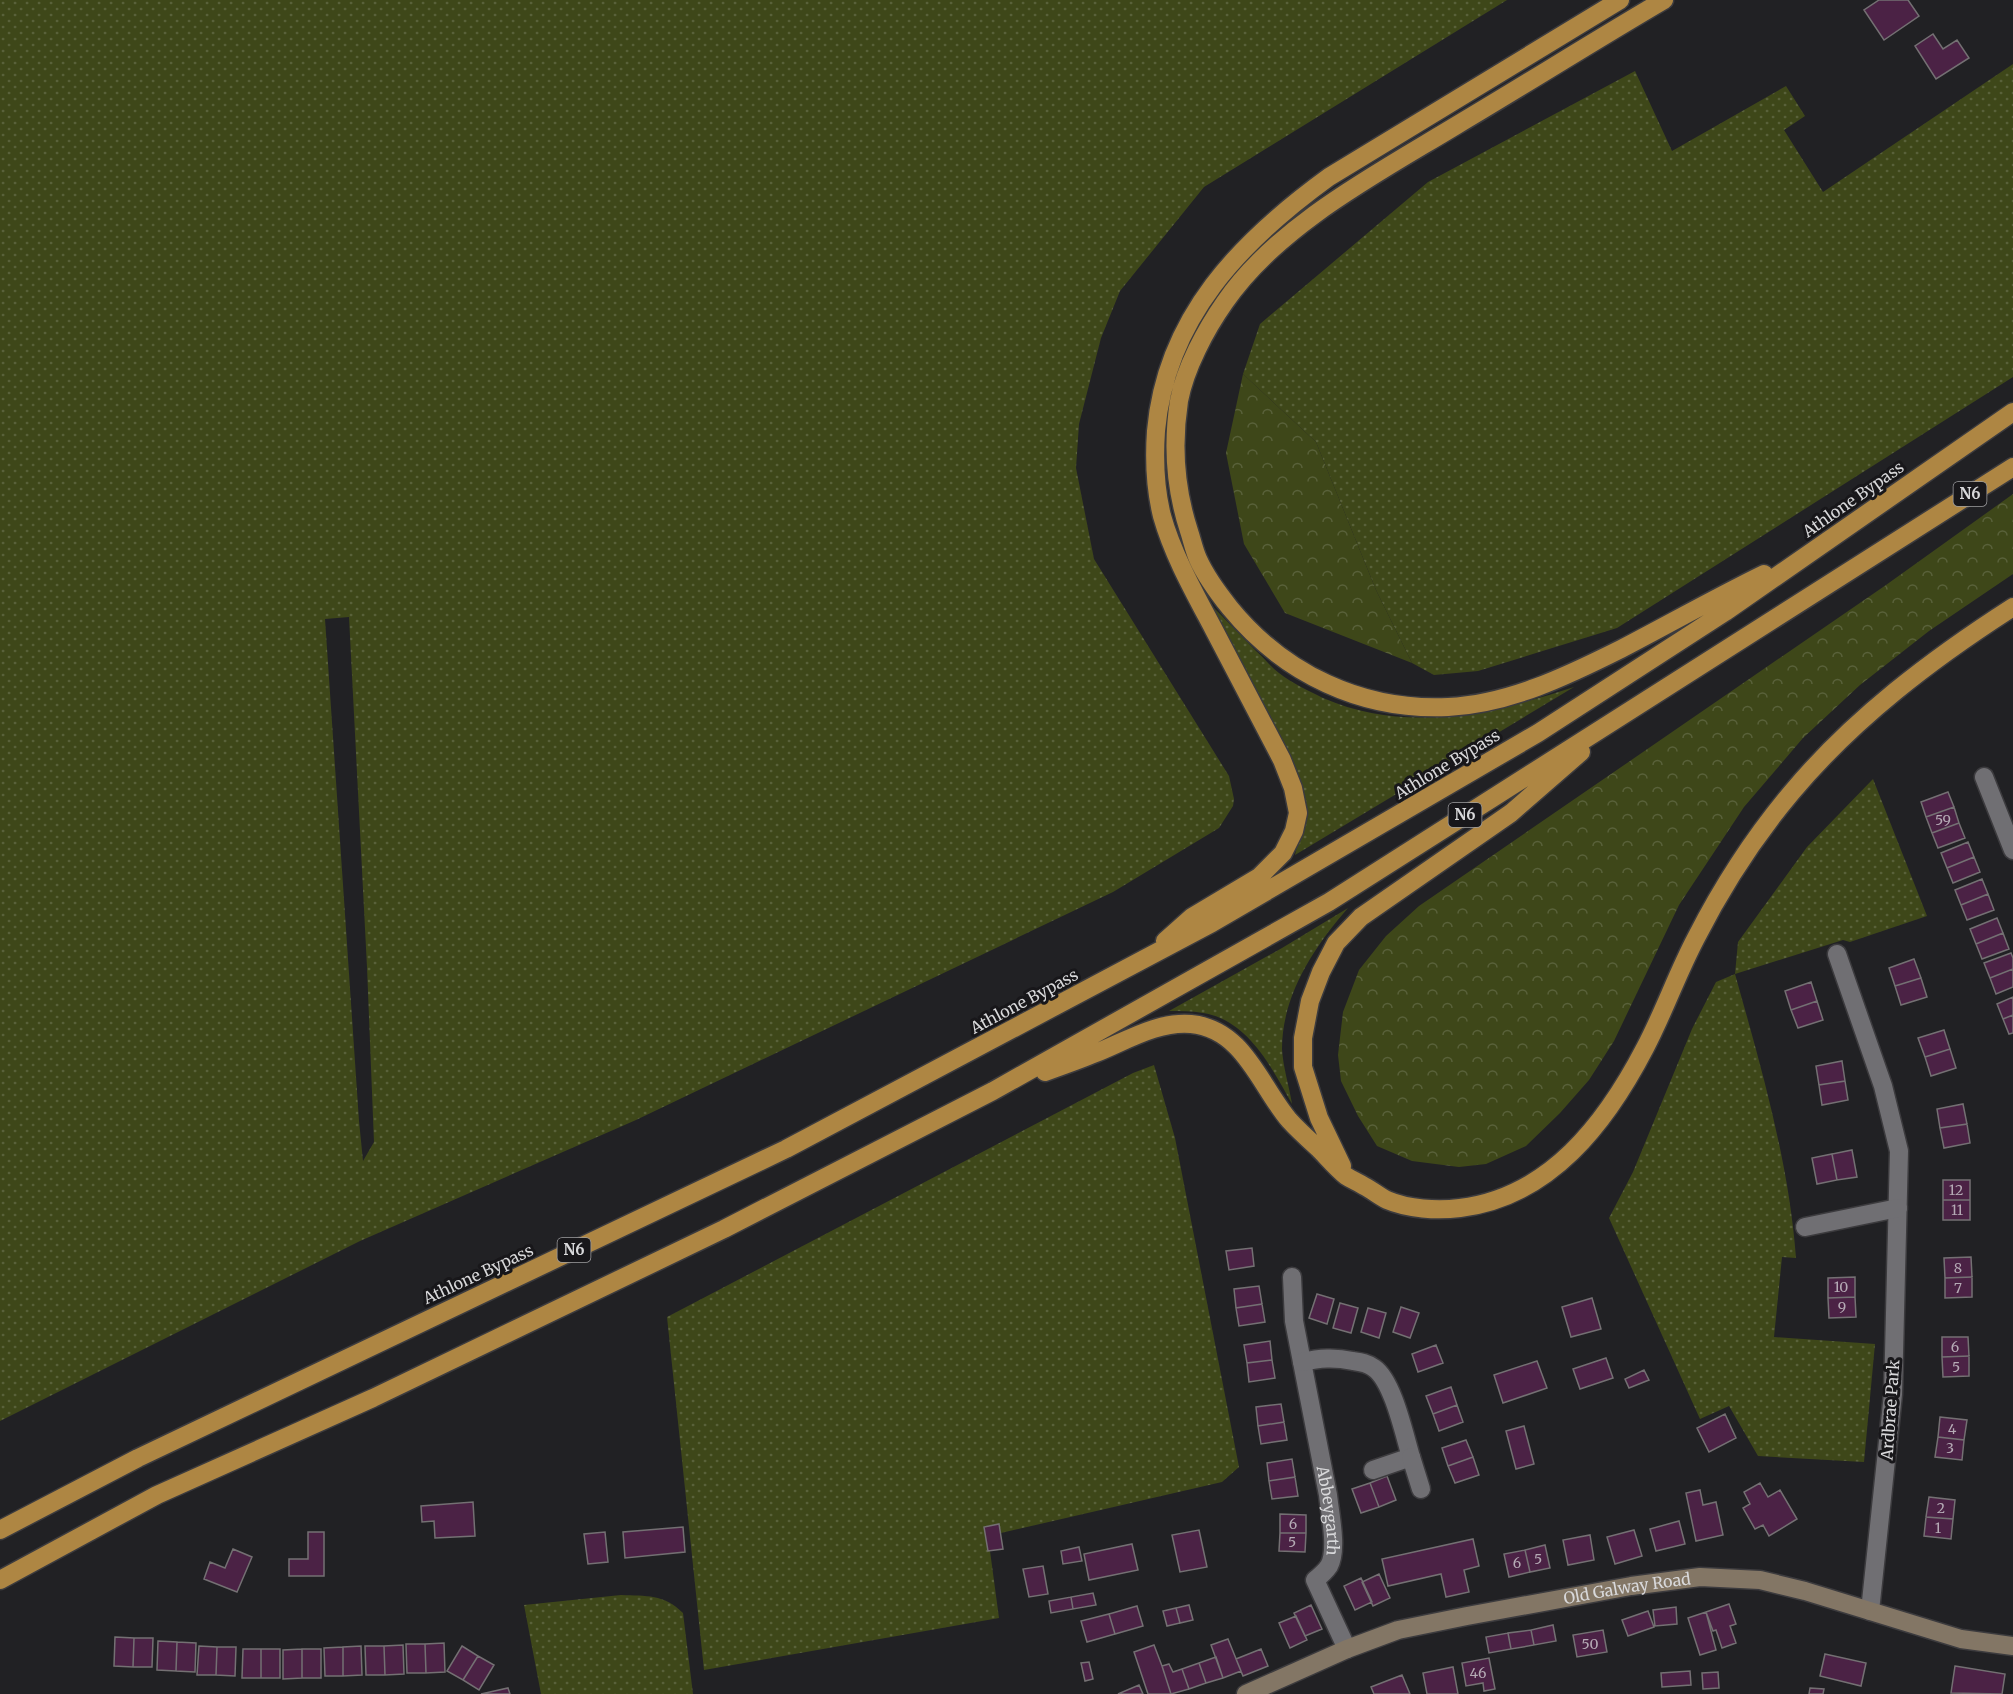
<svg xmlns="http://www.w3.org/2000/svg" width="2013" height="1694" viewBox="0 0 2013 1694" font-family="Merriweather,serif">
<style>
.grass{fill:url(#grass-dots);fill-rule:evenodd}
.forest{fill:url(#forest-crowns)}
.building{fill:#4b2245;stroke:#747073;stroke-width:1.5}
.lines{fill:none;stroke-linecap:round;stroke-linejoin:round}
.street-casing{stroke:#3c3b3e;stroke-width:21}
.secondary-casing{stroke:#3c3b3e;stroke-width:21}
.highway-casing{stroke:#3c3b3e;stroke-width:21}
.street{stroke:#706f73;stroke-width:18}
.secondary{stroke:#837665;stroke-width:18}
.highway{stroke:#ae8643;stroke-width:18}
.labels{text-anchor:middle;stroke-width:6;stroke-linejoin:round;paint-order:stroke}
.number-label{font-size:14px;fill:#b5aab5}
.shield{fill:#18171a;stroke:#9e9ea0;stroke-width:1.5}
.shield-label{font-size:15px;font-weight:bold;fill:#d8d8da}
.street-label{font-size:16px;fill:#d8d8da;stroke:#18171a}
</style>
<defs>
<pattern id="grass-dots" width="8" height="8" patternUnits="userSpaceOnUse" patternTransform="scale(1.5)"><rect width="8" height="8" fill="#3e4719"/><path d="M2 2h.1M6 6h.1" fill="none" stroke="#59613a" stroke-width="1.8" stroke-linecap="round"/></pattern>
<pattern id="forest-crowns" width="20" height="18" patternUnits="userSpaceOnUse" patternTransform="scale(1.5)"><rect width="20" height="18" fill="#3e4719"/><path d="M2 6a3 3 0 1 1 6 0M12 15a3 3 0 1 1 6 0" fill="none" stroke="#59613a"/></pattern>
</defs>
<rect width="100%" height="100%" fill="#212124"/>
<path class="grass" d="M0 0H1507L1204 187 1120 291 1101 338 1079 424 1076 468 1094 559 1229 776 1234 799 1233 806 1219 828 1113 892 636 1120 360 1241 0 1421ZM349 617 367 967 374 1142 363 1161 359 1121 325 619Z
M2013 64V377L1617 628 1478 671 1434 675 1412 663 1376 590 1316 442 1243 374 1260 324 1428 182 1635 71 1672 151 1786 86 1805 116 1784 130 1823 192Z
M1208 602C1224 618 1240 634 1256 651 1264 658 1271 667 1279 673 1292 683 1309 691 1323 698 1406 734 1492 714 1574 687L1295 855 1304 817Z
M1873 779 1927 916 1850 942 1843 940 1735 974C1761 1067 1789 1162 1796 1258L1782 1257 1774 1337 1875 1344 1864 1462 1758 1456 1729 1406 1700 1419 1609 1218 1633 1172 1692 1029 1716 982 1735 974 1738 942 1807 847Z
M1348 908C1314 947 1282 995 1282 1049 1283 1067 1289 1086 1292 1104 1272 1068 1248 1020 1203 1013 1192 1011 1180 1011 1169 1011L1282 948Z
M1154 1065 1175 1138 1239 1467 1222 1482 988 1536 999 1618 704 1670 667 1317 1133 1073Z
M621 1595C646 1596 664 1594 683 1613L693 1694H541L524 1605Z"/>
<path class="forest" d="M1243 374 1316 442 1376 590 1412 663 1285 613 1244 544 1226 453Z
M2013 494V574L1929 631 1860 685 1803 738 1744 807 1679 905 1614 1041 1589 1080 1560 1113 1526 1146 1486 1164 1459 1167 1412 1161 1377 1146 1358 1116 1341 1081 1338 1055 1343 1012 1359 970 1386 936 1419 906 1886 585Z"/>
<path class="building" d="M1879 0H1908L1919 16 1884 40 1864 10Z
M1933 34 1943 49 1957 40 1969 58 1936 79 1915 46Z
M1948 792 1954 807 1926 817 1921 802Z
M1954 807 1959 823 1932 833 1926 817Z
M1959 823 1965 838 1938 848 1932 833Z
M1968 842 1974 857 1947 868 1941 853Z
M1974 857 1980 872 1953 883 1947 868Z
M1982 879 1988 894 1961 905 1955 890Z
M1988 894 1994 910 1967 920 1961 905Z
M1997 918 2003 933 1976 944 1970 929Z
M2003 933 2009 949 1982 959 1976 944Z
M2011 953 2013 958V969L1990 978 1984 963Z
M1914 959 1921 978 1895 986 1889 968Z
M2013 969V987L1996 994 1990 978Z
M1921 978 1927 997 1901 1005 1895 986Z
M1811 982 1817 1001 1791 1010 1785 991Z
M2013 997V1015L2003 1019 1997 1004Z
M1817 1001 1823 1020 1798 1028 1791 1010Z
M2013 1015V1033L2009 1034 2003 1019Z
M1944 1030 1950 1049 1925 1057 1918 1038Z
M1950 1049 1956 1068 1931 1076 1925 1057Z
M1842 1061 1845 1081 1819 1085 1816 1066Z
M1845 1081 1848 1100 1822 1105 1819 1085Z
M1963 1104 1967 1124 1940 1128 1937 1109Z
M1967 1124 1970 1143 1944 1148 1940 1128Z
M1852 1150 1857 1177 1837 1180 1832 1154Z
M1832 1154 1837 1180 1817 1184 1812 1158Z
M1943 1180H1970V1200H1943Z
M1943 1200H1970V1220H1943Z
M1252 1248 1254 1266 1229 1270 1226 1251Z
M1971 1257 1972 1277 1945 1278 1944 1258Z
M1855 1277V1297L1828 1298V1278Z
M1972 1277V1297L1945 1298V1278Z
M1259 1286 1262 1304 1236 1308 1234 1289Z
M1317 1294 1334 1299 1327 1324 1309 1318Z
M1855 1297 1856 1317 1829 1318 1828 1298Z
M1592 1298 1601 1329 1571 1337 1562 1307Z
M1340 1303 1358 1308 1351 1333 1333 1328Z
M1262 1304 1265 1322 1239 1326 1236 1308Z
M1401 1307 1419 1313 1410 1338 1393 1332Z
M1368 1308 1386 1313 1379 1338 1361 1332Z
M1942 1337H1968L1969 1356 1942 1357Z
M1270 1341 1272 1360 1247 1363 1244 1345Z
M1436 1345 1443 1363 1418 1372 1412 1354Z
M1969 1356V1376L1943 1377 1942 1357Z
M1606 1358 1613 1378 1580 1389 1573 1369Z
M1272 1360 1275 1378 1249 1382 1247 1363Z
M1537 1361 1547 1388 1503 1403 1494 1375Z
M1644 1370 1649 1380 1629 1388 1625 1379Z
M1451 1387 1457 1405 1433 1414 1426 1396Z
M1281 1404 1284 1422 1258 1426 1256 1407Z
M1457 1405 1463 1422 1439 1431 1433 1414Z
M1725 1414 1736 1438 1709 1452 1697 1428Z
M1940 1417 1967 1420 1964 1440 1938 1437Z
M1284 1422 1287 1440 1261 1444 1258 1426Z
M1524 1426 1534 1464 1516 1469 1506 1431Z
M1938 1437 1964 1440 1962 1460 1935 1457Z
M1466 1440 1473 1457 1448 1466 1442 1448Z
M1473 1457 1479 1475 1455 1483 1448 1466Z
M1292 1459 1295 1477 1269 1481 1267 1463Z
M1387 1476 1396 1500 1379 1507 1370 1483Z
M1295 1477 1298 1496 1272 1499 1269 1481Z
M1370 1483 1379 1507 1361 1513 1352 1489Z
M1760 1483 1768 1497 1780 1490 1797 1519 1769 1536 1763 1525 1755 1529 1743 1508 1750 1504 1744 1492Z
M1700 1490 1703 1505 1716 1502 1723 1535 1696 1541 1686 1493Z
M1929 1497 1955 1500 1953 1519 1926 1517Z
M473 1502 475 1536 435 1538 434 1521 422 1522 421 1506Z
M1280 1514 1306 1515V1533H1280Z
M1926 1517 1953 1519 1951 1539 1924 1536Z
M1679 1521 1685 1544 1656 1551 1650 1529Z
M999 1524 1003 1549 988 1551 984 1527Z
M683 1527 685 1552 625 1558 623 1532Z
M1199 1530 1207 1567 1180 1572 1172 1535Z
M1634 1530 1642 1556 1615 1564 1607 1537Z
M308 1532H324V1576H289V1559H308Z
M605 1532 608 1562 588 1564 584 1534Z
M1280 1533H1306L1305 1552 1279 1551Z
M1590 1535 1594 1560 1568 1565 1563 1540Z
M1473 1539 1479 1566 1464 1570 1469 1592 1446 1597 1441 1574 1388 1586 1382 1559Z
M1132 1544 1138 1570 1089 1580 1084 1554Z
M1545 1545 1550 1568 1530 1572 1525 1550Z
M1079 1547 1082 1561 1063 1564 1061 1551Z
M233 1549 252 1557 237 1592 204 1579 210 1562 225 1568Z
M1525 1550 1530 1572 1509 1577 1504 1554Z
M1043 1566 1048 1594 1029 1597 1023 1569Z
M1379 1574 1390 1598 1373 1606 1362 1582Z
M1361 1578 1372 1602 1355 1610 1344 1586Z
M1093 1593 1096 1605 1073 1609 1071 1597Z
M1071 1597 1073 1609 1051 1613 1049 1601Z
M1729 1604 1736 1624 1730 1626 1736 1643 1722 1648 1716 1630 1713 1631 1706 1612Z
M1189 1605 1193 1620 1180 1623 1176 1608Z
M1311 1605 1322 1629 1305 1636 1294 1613Z
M1137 1606 1143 1626 1115 1634 1109 1614Z
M1676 1607 1677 1624 1655 1626 1653 1610Z
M1176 1608 1180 1623 1167 1626 1163 1611Z
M1648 1611 1654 1627 1628 1636 1622 1620Z
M1706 1612 1716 1650 1700 1655 1688 1618Z
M1109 1614 1115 1634 1087 1642 1081 1621Z
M1296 1616 1307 1640 1290 1648 1279 1623Z
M1553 1625 1556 1641 1534 1645 1531 1630Z
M1531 1630 1534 1645 1511 1649 1508 1633Z
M1603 1630 1607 1652 1577 1657 1573 1635Z
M1508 1633 1511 1649 1489 1653 1486 1637Z
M115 1637 134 1638 133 1667 114 1666Z
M134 1638H153L152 1667H133Z
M1228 1639 1241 1671 1223 1678 1211 1645Z
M158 1641 177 1642 176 1671 157 1670Z
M177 1642 196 1643 195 1672 176 1671Z
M444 1643 445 1672 426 1673 425 1644Z
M406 1644H425L426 1673H407Z
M403 1645 404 1674 385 1675 384 1646Z
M1154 1645 1162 1666 1171 1694H1148L1134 1652Z
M199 1646 217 1647 216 1675H197Z
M361 1646 362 1675 343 1676V1647Z
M365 1646H384L385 1675H366Z
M462 1646 478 1656 463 1680 447 1671Z
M217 1647H236L235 1676 216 1675Z
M343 1647V1676H325L324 1648Z
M243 1649H261V1678H242Z
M261 1649H280V1678H261Z
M302 1649V1678L283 1679V1650Z
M302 1649H321V1678H302Z
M1261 1649 1268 1666 1243 1676 1236 1659Z
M1825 1654 1866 1663 1861 1686 1820 1676Z
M478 1656 494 1665 479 1690 463 1680Z
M1216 1657 1223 1678 1206 1683 1199 1663Z
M1489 1658 1495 1689 1484 1691 1483 1683 1466 1686 1462 1663Z
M1089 1662 1093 1679 1085 1681 1081 1663Z
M1199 1663 1206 1683 1189 1689 1182 1669Z
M1169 1664 1173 1672 1182 1669 1189 1689 1171 1694 1162 1666Z
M1955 1666 2005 1674 2002 1694 1951 1693Z
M1453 1667 1458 1694H1427L1423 1673Z
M1690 1671 1691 1685 1662 1687 1661 1673Z
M1718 1672 1719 1688 1703 1689 1702 1673Z
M1402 1675 1410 1694H1374L1371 1687Z
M1139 1685 1143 1694H1118Z
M508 1688 510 1694H481Z
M1810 1688 1824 1689 1823 1694H1809Z"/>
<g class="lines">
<defs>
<g id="street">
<path d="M1984 777 2013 850"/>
<path d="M1837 954 1883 1086 1899 1151 1893 1394 1870 1611"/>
<path d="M1805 1227 1898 1208"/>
<path id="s1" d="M1292 1277 1294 1321 1328 1495C1330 1514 1338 1550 1329 1566 1325 1572 1320 1576 1315 1580L1347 1649"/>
<path d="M1302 1362C1320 1358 1334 1357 1353 1361 1360 1362 1368 1363 1374 1368 1393 1381 1404 1434 1411 1457L1373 1470"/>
<path d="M1411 1457 1421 1489"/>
</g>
<g id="secondary">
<path id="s2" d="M1246 1694 1347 1649 1398 1630 1467 1616 1631 1586 1700 1577 1760 1580 1805 1591 1961 1639 2013 1646"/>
</g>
<path id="highway" d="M1664 0C1594 41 1526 84 1457 125 1378 173 1278 225 1225 302 1206 329 1185 368 1179 401 1172 446 1175 488 1189 531 1192 540 1194 550 1198 559 1206 577 1218 593 1230 608 1284 674 1362 711 1448 707 1509 704 1567 676 1621 649 1669 624 1715 598 1764 574
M1165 941 1192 917 1259 877 1283 853 1294 831 1298 813 1293 788 1282 760C1259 716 1236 672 1213 628 1194 592 1173 555 1162 516 1155 488 1154 460 1156 431 1166 317 1241 241 1329 177L1620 0
M1045 1072C1062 1066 1079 1060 1096 1053 1126 1041 1158 1021 1191 1024 1244 1029 1260 1086 1289 1120 1298 1130 1308 1139 1318 1148 1327 1157 1336 1168 1346 1176 1352 1180 1358 1182 1364 1186 1372 1190 1379 1196 1387 1200 1408 1209 1437 1211 1460 1208 1550 1197 1606 1123 1645 1048 1664 1012 1677 974 1696 938 1722 887 1755 836 1792 792 1854 718 1932 659 2013 607
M1342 1166 1319 1118 1303 1067V1038L1310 1001 1321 972 1336 943 1361 917 1511 813 1581 752
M0 1530 138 1458 786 1149 1212 923 1538 733 1725 612 2013 412
M0 1580 157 1495 373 1398 724 1229 993 1091 1329 902 2013 467"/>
</defs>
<use href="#street" class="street-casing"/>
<use href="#secondary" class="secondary-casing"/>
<use href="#highway" class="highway-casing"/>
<use href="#street" class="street"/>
<use href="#secondary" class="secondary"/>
<use href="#highway" class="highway"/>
</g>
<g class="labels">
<g class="number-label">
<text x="1943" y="825">59</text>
<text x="1956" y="1195">12</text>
<text x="1957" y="1215">11</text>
<text x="1958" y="1273">8</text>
<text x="1841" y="1292">10</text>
<text x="1958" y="1293">7</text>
<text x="1842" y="1312">9</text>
<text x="1955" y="1352">6</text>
<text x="1956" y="1372">5</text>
<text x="1952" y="1434">4</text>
<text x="1950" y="1453">3</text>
<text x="1941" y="1513">2</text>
<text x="1293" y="1529">6</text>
<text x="1938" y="1533">1</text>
<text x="1292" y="1547">5</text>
<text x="1538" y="1564">5</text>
<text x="1517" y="1568">6</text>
<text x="1590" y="1649">50</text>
<text x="1478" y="1678">46</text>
</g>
<g class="shield">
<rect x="1953.5" y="482" width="33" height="24" rx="4.5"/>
<rect x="1448.5" y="803" width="33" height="24" rx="4.5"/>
<rect x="557.5" y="1238" width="33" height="24" rx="4.5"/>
</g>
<g class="shield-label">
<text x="1970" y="499">N6</text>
<text x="1465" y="820">N6</text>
<text x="574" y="1255">N6</text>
</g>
<g class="street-label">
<text transform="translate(1853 499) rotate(-35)" y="6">Athlone Bypass</text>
<text transform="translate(1447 764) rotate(-31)" y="6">Athlone Bypass</text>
<text transform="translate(1024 1001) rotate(-28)" y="6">Athlone Bypass</text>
<text transform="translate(478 1274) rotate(-25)" y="6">Athlone Bypass</text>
<text transform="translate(1890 1410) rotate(-86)" y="6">Ardbrae Park</text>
<text dy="6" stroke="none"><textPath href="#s1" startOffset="237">Abbeygarth</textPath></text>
<text dy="6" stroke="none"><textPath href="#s2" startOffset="398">Old Galway Road</textPath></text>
</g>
</g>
</svg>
